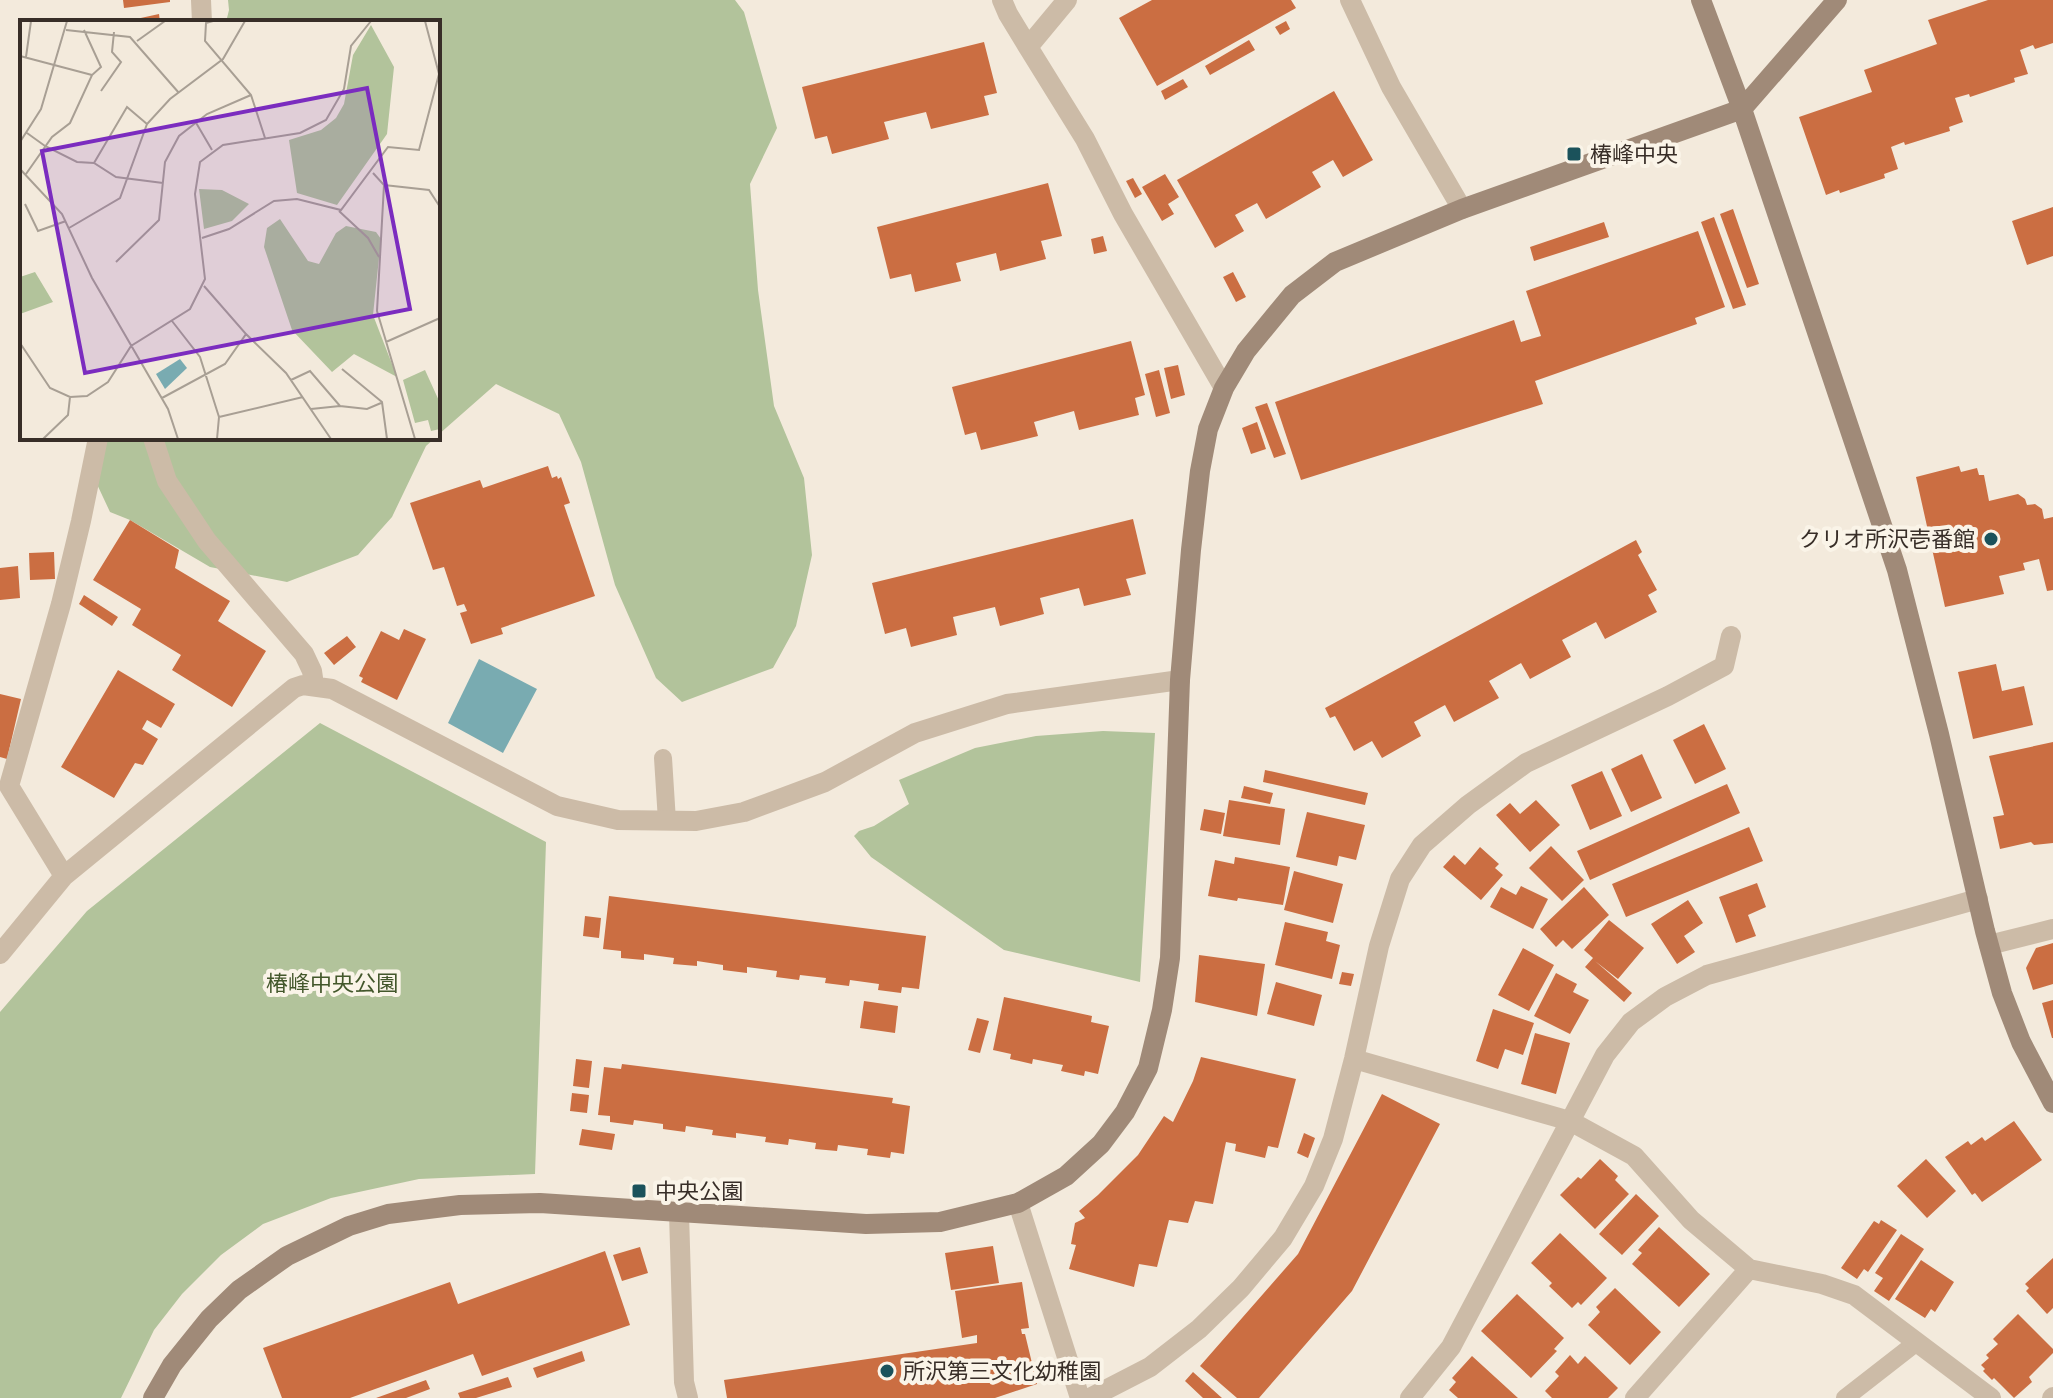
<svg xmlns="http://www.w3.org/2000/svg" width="2053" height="1398" viewBox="0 0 2053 1398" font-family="'Source Sans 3','Noto Sans JP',sans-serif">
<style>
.green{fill:#b2c39b}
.water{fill:#79abb1}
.building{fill:#cb6e42}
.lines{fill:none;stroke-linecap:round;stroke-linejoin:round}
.lane{stroke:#ccbba7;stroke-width:18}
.street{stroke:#ccbba7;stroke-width:20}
.secondary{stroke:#a08a78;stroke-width:20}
.poi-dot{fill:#1b525b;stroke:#faf4e8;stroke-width:3}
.labels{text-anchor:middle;stroke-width:8;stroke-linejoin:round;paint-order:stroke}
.poi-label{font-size:22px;fill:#382e28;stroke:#faf4e8;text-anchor:start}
.park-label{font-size:22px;fill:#43572b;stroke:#faf4e8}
.inset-road{fill:none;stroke:#a89f94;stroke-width:2}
.view{fill:#7b2cbf;fill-opacity:0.15;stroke:#7b2cbf;stroke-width:4}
.inset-edge{fill:none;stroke:#382e28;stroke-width:4}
</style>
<rect width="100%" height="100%" fill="#f3eadc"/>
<path class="green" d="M228 0H735L744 12 777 128 750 184 758 290 774 406 804 478 812 555 796 626 773 668 682 702 656 678 615 585 581 462 559 414 496 384 438 435V22H226L229 10Z
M97 438H435L426 446 392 517 358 555 287 582 210 567 130 520 110 512 88 465Z
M320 723 546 842 535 1174 419 1179 331 1198 263 1224 221 1255 182 1294 154 1330 121 1398H0V1012L87 911Z
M1103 731 1155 733 1140 982 1004 950 871 857 854 836 859 831 874 826 909 804 899 780 975 748 1036 736Z"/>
<path class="water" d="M479 659 537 689 503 753 448 723Z"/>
<path class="building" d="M123 0H170V2L124 8Z
M1152 0H1291L1296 8 1157 86 1119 18Z
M1988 0H2053V43L2035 49 2033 45 2020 50 2028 74 2014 78 2015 82 1970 97 1969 94 1955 98 1963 122 1949 127 1950 131 1905 145 1904 142 1891 147 1898 169 1884 174 1885 178 1840 193 1839 190 1826 195 1799 117 1872 92 1864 70 1937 44 1928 20Z
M159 14 160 22H127V21Z
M1286 21 1290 29 1280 35 1275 27Z
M1249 40 1255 50 1210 75 1205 66Z
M984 42 997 93 984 96 989 115 931 129 926 112 884 122 889 139 832 154 827 136 815 139 802 87Z
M1183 79 1188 87 1165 100 1161 91Z
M1334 91 1373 160 1343 177 1333 160 1312 172 1321 187 1266 219 1257 203 1235 215 1244 231 1215 248 1177 180Z
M1165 174 1179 197 1168 204 1174 214 1162 221 1142 187Z
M1133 178 1142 194 1135 198 1126 181Z
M1048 183 1062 236 1041 241 1046 259 1000 271 996 253 956 263 961 281 915 292 911 274 890 279 877 227Z
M2053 207V256L2027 265 2012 221Z
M1733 209 1759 284 1747 288 1720 214Z
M1714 217 1746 305 1733 309 1701 222Z
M1604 222 1609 237 1534 261 1530 247Z
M1698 231 1725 307 1695 318 1697 324 1535 381 1543 404 1301 480 1275 402 1514 320 1521 342 1541 336 1526 291Z
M1103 236 1107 251 1094 254 1091 239Z
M1233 272 1246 297 1236 302 1223 277Z
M1131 341 1145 395 1135 398 1139 415 1079 430 1074 411 1034 422 1038 436 981 450 976 432 965 435 952 387Z
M1178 365 1185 395 1171 399 1164 368Z
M1159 370 1170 413 1156 417 1145 374Z
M1267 403 1286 454 1274 458 1255 407Z
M1257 422 1266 449 1251 454 1242 428Z
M548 466 552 478 557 476 558 479 561 477 570 503 564 505 595 596 501 628 503 634 471 644 460 613 467 611 464 604 457 606 444 567 433 570 410 503 480 480 483 488Z
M1959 466 1961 472 1977 468 1979 475H1984L1989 501 2018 494 2025 499 2027 505 2035 504 2042 509 2044 519 2053 517V590L2047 591 2039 559 2023 563 2025 570 1999 576 2004 594 1945 607 1916 477Z
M1133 519 1146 574 1126 579 1131 595 1084 606 1079 588 1040 598 1044 614 1000 626 995 607 953 617 957 635 911 647 906 628 885 634 872 583Z
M130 520 179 550 175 568 230 601 218 621 266 651 232 707 172 670 181 655 132 625 141 609 93 580Z
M1636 540 1642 552 1638 555 1657 590 1648 595 1657 612 1605 639 1596 622 1562 640 1571 657 1530 679 1521 663 1489 681 1499 698 1454 722 1445 705 1414 722 1421 736 1382 758 1372 741 1354 751 1335 716 1330 718 1325 708Z
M54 552 55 579 30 580 29 553Z
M18 566 20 598 0 600V568Z
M84 595 118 617 112 626 79 604Z
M404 629 426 639 397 700 361 682 363 678 359 676 381 631 399 640Z
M347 636 356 647 334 665 324 653Z
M1996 664 2002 691 2024 686 2033 725 1973 739 1958 672Z
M118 670 175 704 161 728 147 720 142 729 158 739 143 765 135 763 114 798 61 767Z
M0 694 21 699 7 759 0 757Z
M1704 724 1726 769 1695 784 1673 740Z
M2053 742V843L2034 845 2031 842 2000 849 1993 817 2004 815 1989 756Z
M1642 754 1662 798 1631 812 1611 769Z
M1265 770 1368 793 1365 805 1263 782Z
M1602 771 1622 816 1590 830 1571 785Z
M1727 784 1740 813 1590 880 1577 851Z
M1244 786 1273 793 1270 804 1241 798Z
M1229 800 1285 809 1280 845 1223 836Z
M1536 800 1560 825 1530 852 1496 815 1510 803 1520 814Z
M1204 809 1225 813 1221 834 1200 830Z
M1307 812 1365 825 1356 860 1339 856 1337 866 1296 857Z
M1749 827 1763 861 1626 917 1612 884Z
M1551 846 1584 880 1562 901 1529 868Z
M1480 847 1499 864 1495 868 1503 875 1481 900 1443 867 1454 855 1465 865Z
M1235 857 1290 867 1283 905 1238 898 1237 901 1208 896 1215 860 1234 864Z
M1294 871 1343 884 1333 923 1284 910Z
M1757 883 1766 907 1748 915 1756 936 1736 943 1719 897Z
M1521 886 1548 899 1533 929 1490 907 1501 887 1516 895Z
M1584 887 1609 915 1572 949 1563 940 1556 947 1540 929Z
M609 896 926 936 919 989 902 987 901 993 878 990 879 984 850 980 849 986 825 983 826 978 800 975 799 980 776 977 777 971 747 967V973L723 970V965L697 961V966L673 964 674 958 644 954V960L621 958V951L603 949Z
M1688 900 1703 923 1684 936 1695 952 1677 964 1651 924Z
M585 916 601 918 599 938 583 936Z
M1609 920 1644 948 1618 979 1595 961 1632 993 1624 1002 1585 967 1593 958 1584 950Z
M1285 922 1328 932 1326 941 1340 945 1332 979 1275 965Z
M2053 943V984L2033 990 2026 968 2036 948Z
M1523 948 1554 965 1529 1011 1498 995Z
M1199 955 1265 964 1257 1016 1195 1002Z
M1342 972 1354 974 1351 986 1339 984Z
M1556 973 1577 984 1573 992 1589 1000 1570 1034 1534 1016Z
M1276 982 1322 995 1314 1026 1267 1014Z
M1004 997 1092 1016 1091 1022 1109 1026 1098 1074 1085 1071 1084 1076 1061 1071 1063 1065 1033 1059 1032 1064 1010 1059 1011 1054 993 1050Z
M2053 1000V1038H2052L2042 1003Z
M864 1001 898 1006 895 1033 860 1028Z
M1493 1009 1534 1023 1523 1055 1505 1049 1498 1069 1476 1061Z
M977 1018 989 1021 980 1053 968 1050Z
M1535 1033 1570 1043 1556 1094 1521 1084Z
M1201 1057 1296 1079 1278 1148 1268 1146 1265 1158 1235 1151 1236 1144 1226 1142 1213 1204 1195 1201 1188 1223 1169 1220 1157 1267 1139 1264 1134 1287 1069 1269 1076 1245 1071 1244 1075 1223 1085 1218 1079 1211 1098 1195 1138 1155 1164 1116 1173 1122 1193 1081Z
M576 1059 592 1061 589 1088 573 1086Z
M622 1064 893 1098 892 1103 910 1106 904 1154 891 1152 890 1158 867 1155 868 1149 838 1145 837 1151 815 1149 816 1143 789 1139 788 1145 765 1142 766 1137 736 1133V1138L712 1135 713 1130 686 1126 685 1132 663 1129V1124L634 1120 633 1125 610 1122V1116L598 1115 604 1067 621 1069Z
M572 1093 589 1095 587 1113 570 1111Z
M1382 1094 1440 1124 1352 1291 1259 1398H1237L1200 1366 1298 1254Z
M2014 1121 2042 1160 1982 1202 1975 1193 1972 1195 1945 1157 1968 1141 1971 1145 1982 1137 1985 1141Z
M582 1129 615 1134 612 1150 579 1145Z
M1304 1133 1315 1138 1308 1158 1297 1153Z
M1600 1159 1618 1176 1615 1180 1629 1194 1595 1229 1560 1195 1578 1177 1581 1179Z
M1926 1159 1956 1191 1927 1218 1897 1186Z
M1636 1194 1659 1216 1622 1255 1599 1234Z
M1881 1220 1897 1230 1868 1272 1864 1269 1857 1279 1841 1268 1874 1221 1879 1224Z
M1659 1227 1710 1274 1679 1307 1632 1264 1642 1253 1638 1250Z
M1560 1233 1607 1278 1581 1305 1578 1302 1572 1308 1549 1286 1552 1283 1531 1263Z
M1901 1234 1924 1249 1889 1301 1874 1291 1883 1278 1875 1273Z
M993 1246 999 1283 951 1290 945 1253Z
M640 1247 648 1273 622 1281 613 1255Z
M605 1251 630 1325 482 1376 473 1354 350 1398H282L263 1348 450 1282 458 1304Z
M2053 1258V1308L2047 1314 2026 1291 2029 1288 2025 1284Z
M1921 1260 1954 1282 1935 1312 1931 1309 1925 1318 1895 1299Z
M1022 1282 1029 1328 1021 1329 1022 1334H1025L1037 1384 995 1398H727L724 1380 977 1343V1335L962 1338 955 1291Z
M1615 1288 1661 1332 1630 1365 1588 1325 1600 1312 1596 1307Z
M1517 1294 1564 1338 1554 1349 1557 1351 1531 1378 1481 1331Z
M2018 1314 2053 1349V1353L2029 1377 2032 1382 2014 1398 1994 1378 1992 1380 1983 1371 1985 1369 1981 1365 1989 1358 1986 1355 1998 1344 1993 1339Z
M582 1351 585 1361 537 1378 533 1368Z
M1570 1355 1578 1364 1585 1356 1618 1388 1608 1398H1552L1545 1391 1559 1376 1555 1372Z
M1472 1356 1518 1398H1458L1449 1390 1456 1382 1452 1378Z
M1193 1372 1222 1398H1203L1185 1381Z
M508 1377 512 1387 476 1398H460L458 1393Z
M426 1380 430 1389 406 1398H376Z"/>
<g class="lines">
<path class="lane" d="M663 758 667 821
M1845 1398 1917 1342"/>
<path class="street" d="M201 0 202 22
M1002 0 1008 14 1028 47
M1067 0 1028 47 1085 139 1123 214 1224 388
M1350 0 1391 87 1462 209
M153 438 167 481 207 541 304 654 312 671 314 685
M64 876 9 786 61 604 81 521 98 438
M1989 945 2053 929
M0 954 64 876 294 688 303 685 332 689 557 806 618 820 696 821 744 812 825 782 915 733 1007 704 1180 680
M1354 1059 1570 1121 1634 1156 1691 1220 1749 1269 1822 1284 1854 1295 1991 1398
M1018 1203 1080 1398
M679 1213 684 1382 688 1398
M1090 1398 1150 1367 1199 1329 1241 1288 1283 1238 1314 1186 1333 1139 1354 1059 1379 946 1400 879 1422 845 1468 805 1526 763 1668 696 1724 666 1731 636
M1410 1398 1451 1347 1605 1055 1631 1022 1665 997 1707 975 1978 899
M1635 1398 1749 1269
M2052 1398 2053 1397"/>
<path class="secondary" d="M1701 0 1742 109 1897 570 1939 734 1985 931 2002 993 2021 1042 2053 1103
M153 1398 172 1365 209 1319 239 1290 287 1256 349 1226 388 1214 460 1205 540 1203 866 1224 940 1222 1018 1203 1066 1176 1101 1144 1125 1112 1148 1068 1162 1010 1170 958 1180 680 1191 550 1200 471 1208 429 1224 388 1246 351 1292 295 1335 262 1462 209 1742 109 1837 0"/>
</g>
<g class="poi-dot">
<rect x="1566" y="146" width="16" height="16" rx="4"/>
<circle cx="1991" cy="539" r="8"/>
<rect x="631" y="1183" width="16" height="16" rx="4"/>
<circle cx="887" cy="1371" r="8"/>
</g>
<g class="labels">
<g class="poi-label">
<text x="1590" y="162">椿峰中央</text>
<text x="1975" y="547" text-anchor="end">クリオ所沢壱番館</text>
<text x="655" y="1199">中央公園</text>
<text x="903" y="1379">所沢第三文化幼稚園</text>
</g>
<g class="park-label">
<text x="332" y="991">椿峰中央公園</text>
</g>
</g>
<g transform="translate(20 20)">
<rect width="420" height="420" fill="#f3eadc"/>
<path d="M351 5 374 47 367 114 317 185 277 173 269 120 301 110 316 98 324 84 333 35ZM179 169 202 170 229 184 212 201 184 209ZM260 199 288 241 299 244 316 213 326 206 356 212 361 219 353 295 377 357 334 334 312 352 272 310 244 227 247 208ZM15 252 33 282 0 294V257ZM405 350 420 383V409L411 411 408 400 395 403 383 360Z" fill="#b2c39b"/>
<path d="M160 339 167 348 145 369 136 354Z" fill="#79abb1"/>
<path class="inset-road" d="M193 1 186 3 185 21 231 75 245 118M46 10 110 17 159 73M117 21 145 1M0 36 72 55M6 37 11 1M81 71 101 42 92 32 94 12M175 101 192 130M7 113 25 126 57 142 74 143 96 157 143 163M0 122 21 89 47 1M74 143 107 87 127 104M0 149 42 194 72 258 148 389 158 419M353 153 364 165 357 291 395 419M6 154 32 117 50 103 72 55 81 47 64 10M364 165 409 170 420 187M5 184 18 211 46 201M319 191 348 218 359 237M49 208 100 178 127 104 150 79 203 39 225 1M182 218 209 209 254 181 277 179 321 190 368 127 399 130 419 54 405 1M96 242 139 200 145 142 159 116 187 94 231 75M152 301 180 337 199 397 197 419M226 314 266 353 311 419M366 322 420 298M0 323 30 368 50 377 67 376 88 362 111 326 170 289 185 259 175 174 180 142 203 125 280 113 306 100 324 69 331 26 351 1M322 349 362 382 367 419M271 360 290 351 320 386 347 389 361 383M142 378 205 344 226 314 184 266M291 389 320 386M199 397 283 377M23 419 48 395 50 377"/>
<path class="view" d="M347 68 390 289 65 353 22 131Z"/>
<rect width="420" height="420" class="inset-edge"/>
</g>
</svg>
